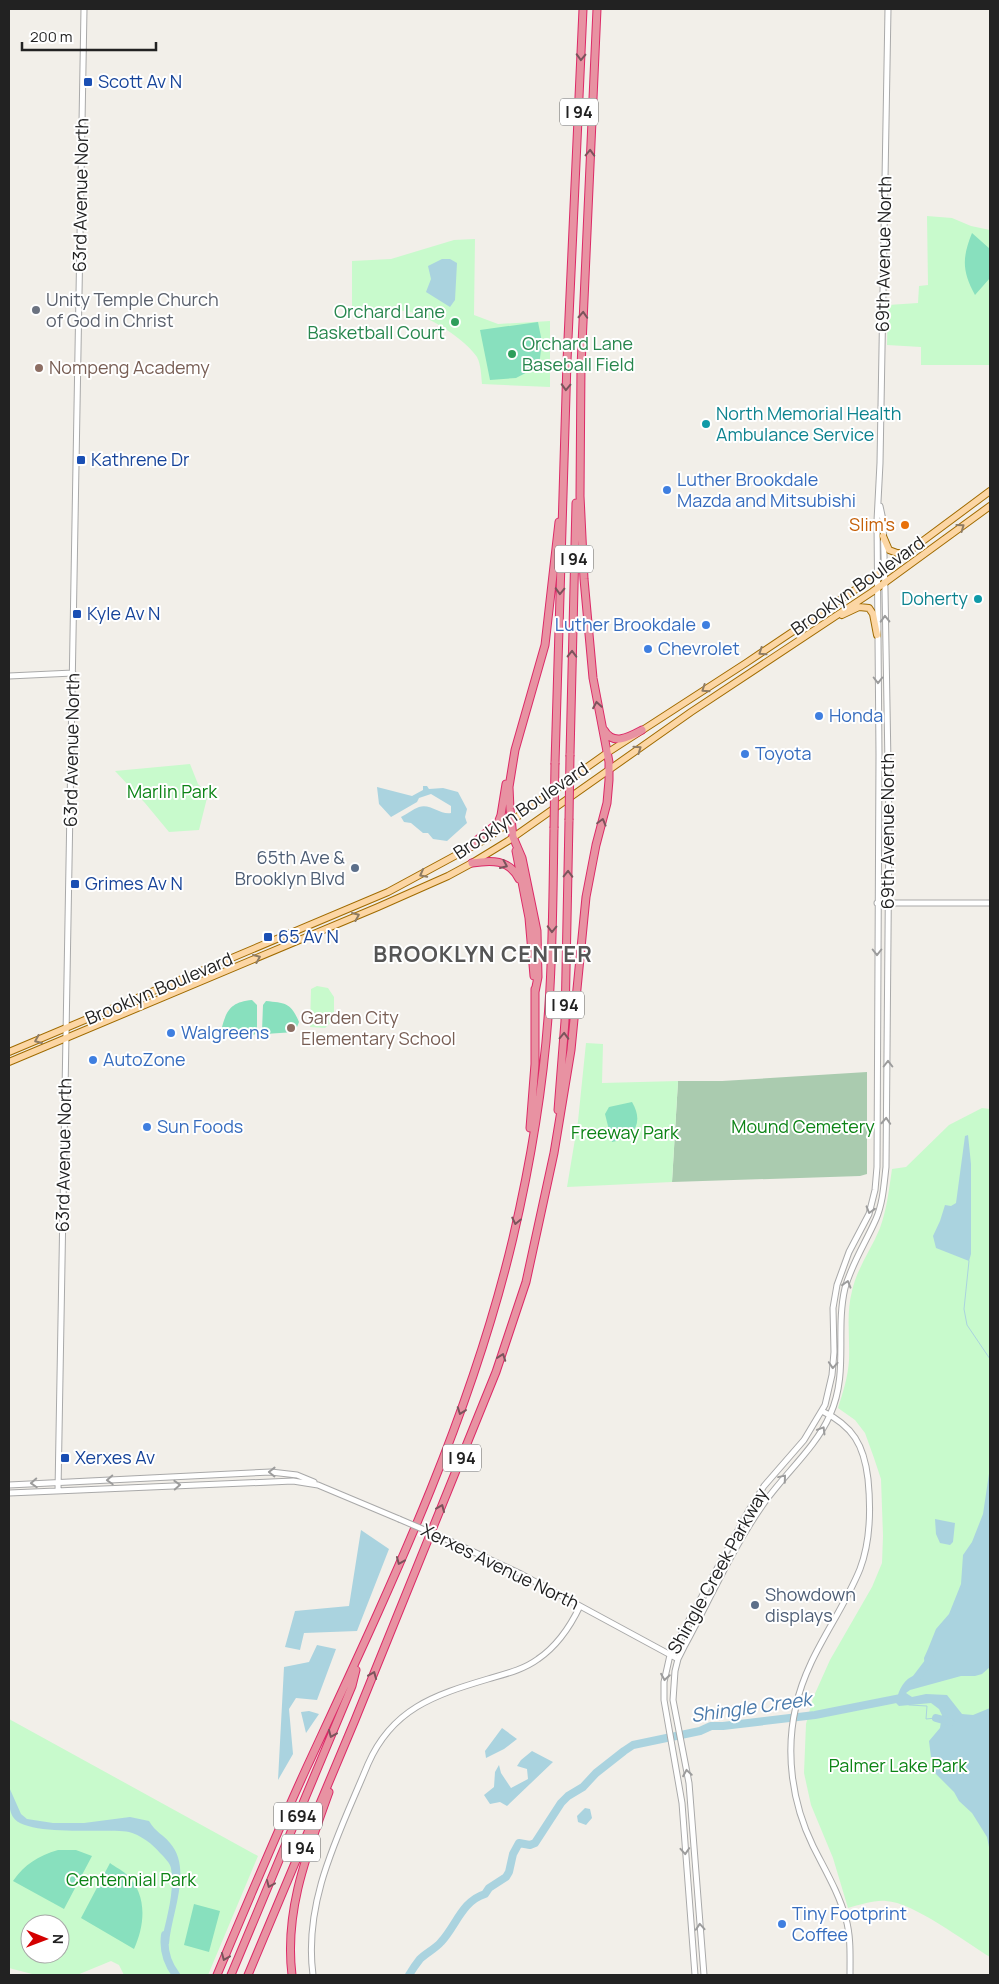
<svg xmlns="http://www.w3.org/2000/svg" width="999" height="1984" viewBox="0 0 999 1984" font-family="Manrope,sans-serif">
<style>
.cemetery{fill:#aacbaf}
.park{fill:#c8facc;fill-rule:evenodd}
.pitch{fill:#88e0be}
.water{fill:#aad3df}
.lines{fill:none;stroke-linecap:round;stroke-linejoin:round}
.stream{stroke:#aad3df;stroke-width:1}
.river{stroke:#aad3df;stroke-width:8}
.minor-casing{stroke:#a9a9a9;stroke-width:7}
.major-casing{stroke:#a06b00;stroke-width:8}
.highway-casing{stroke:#dc2a67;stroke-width:9}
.minor{stroke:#fff;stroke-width:5}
.major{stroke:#fcd6a4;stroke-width:6}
.highway{stroke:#e892a2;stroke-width:7}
.minor-bridge-casing{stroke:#a9a9a9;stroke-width:7;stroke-linecap:butt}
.highway-bridge-casing{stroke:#dc2a67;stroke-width:9;stroke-linecap:butt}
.minor-bridge{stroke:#fff;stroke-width:5}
.highway-bridge{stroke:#e892a2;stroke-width:7}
.oneway{stroke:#7b545c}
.oneway2{stroke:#8f7c63}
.oneway3{stroke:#9c9c9c}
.transit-dot{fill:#1a4fb4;stroke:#fff;stroke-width:2}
.worship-dot{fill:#6b7280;stroke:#fff;stroke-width:2}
.leisure-dot{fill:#2e9e5b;stroke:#fff;stroke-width:2}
.education-dot{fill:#8d6e63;stroke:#fff;stroke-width:2}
.culture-dot{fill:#0f9aa8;stroke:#fff;stroke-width:2}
.shop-dot{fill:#3f7fe0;stroke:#fff;stroke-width:2}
.food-dot{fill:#e8710a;stroke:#fff;stroke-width:2}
.service-dot{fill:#5c6f8a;stroke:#fff;stroke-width:2}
.labels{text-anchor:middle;stroke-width:4;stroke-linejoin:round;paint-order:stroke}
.shield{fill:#fff;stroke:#646464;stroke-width:1}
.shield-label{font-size:16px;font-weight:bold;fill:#222}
.transit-label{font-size:18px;fill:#164399;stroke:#fff;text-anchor:start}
.street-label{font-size:18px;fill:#222;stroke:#fff}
.worship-label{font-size:18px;fill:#5b616d;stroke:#fff;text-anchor:start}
.leisure-label{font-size:18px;fill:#27864d;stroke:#fff;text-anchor:end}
.education-label{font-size:18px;fill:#785e54;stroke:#fff;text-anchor:start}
.culture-label{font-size:18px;fill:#0d838f;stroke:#fff;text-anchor:start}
.shop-label{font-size:18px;fill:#366cbe;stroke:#fff;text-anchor:start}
.food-label{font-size:18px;fill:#c56008;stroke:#fff;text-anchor:end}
.park-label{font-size:18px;fill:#0c8416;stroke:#fff}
.service-label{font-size:18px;fill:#4e5e75;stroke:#fff;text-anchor:end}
.water-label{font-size:19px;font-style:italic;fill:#4a7aab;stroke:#fff}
.district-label{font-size:22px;font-weight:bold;letter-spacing:1px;fill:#555;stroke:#fff}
</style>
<rect width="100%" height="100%" fill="#f2efe9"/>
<path class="cemetery" d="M867 1072V1174L860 1176 672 1182 678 1081H722Z"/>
<path class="park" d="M927 216 952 218 971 226 990 230V365H921V347L887 345 888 305 918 303 919 286 928 285Z
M475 239 474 315 498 324 550 321V387L482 384C481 374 481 365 477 357 467 341 429 316 410 312 391 308 371 309 352 309V261L391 259 454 240Z
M190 764 198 784 208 794 199 830 169 832 145 803 115 771Z
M317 986 328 988 334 997V1019L325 1028 310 1027 311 989Z
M586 1043 603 1044 602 1083 678 1081 672 1182 567 1187 578 1121Z
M982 1108 990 1109V1957C965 1942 913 1902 886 1901 874 1900 860 1905 848 1908L833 1858 811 1805 804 1773 806 1724 813 1698 830 1660 872 1587 882 1563 883 1536 881 1479 874 1458 865 1433 855 1420 838 1408C843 1392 848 1377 849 1360 850 1337 846 1314 852 1291 857 1268 871 1250 880 1228 887 1209 889 1189 892 1169L906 1167 949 1125Z
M9 1719 258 1856 208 1975H124L119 1965 111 1961 77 1975H36L9 1968ZM30 1924H60V1954H30Z"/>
<path class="pitch" d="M972 233 990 249V278L975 295C962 271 962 258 972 233Z
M538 322 542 342 539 366 516 378 490 380 480 330Z
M252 1000 257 1005V1032L254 1035 222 1034 221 1031C226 1011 230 1002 252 1000Z
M266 1001C286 1003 291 1003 299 1022L295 1032 265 1034 262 1031 263 1005Z
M632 1102C644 1122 635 1138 612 1142L605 1114 609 1107Z
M58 1850H76L92 1856 64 1909 13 1881C25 1864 38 1856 58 1850Z
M110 1863C115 1867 122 1870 126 1874 148 1894 145 1925 134 1949L81 1918Z
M194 1904 220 1911 209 1952 184 1945Z"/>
<path class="water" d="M442 259H450L457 263 455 300 450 307 426 292 431 279 428 266Z
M423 786H427L429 789 443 788 458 792 467 809 465 817 467 823 447 841 433 839 428 833H423L411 823 404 822 401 817C407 814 413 809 419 807 430 803 440 815 451 813V806L431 794 419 798 417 802 391 817 379 804 377 787 412 796 423 790Z
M968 1135 971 1164V1254L969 1261 936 1248 933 1236 940 1221 945 1205 951 1206 956 1203 965 1136Z
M990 1467V1667L982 1674 975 1676H961L910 1690 906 1693 912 1697 926 1694 947 1695 962 1714 973 1715 990 1708V1852L987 1837 972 1813 959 1801 954 1792 935 1773 932 1765 929 1741 940 1728 942 1715 939 1709 931 1703 899 1706 896 1703C897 1695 902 1681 911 1677 917 1674 920 1675 925 1669L924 1658 928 1649 936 1629 949 1614 961 1584 963 1555 972 1542 983 1514Z
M935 1519 955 1523 953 1542 950 1545 940 1543 936 1534Z
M361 1530 389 1549 357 1631 304 1633 300 1650 285 1647 295 1611 349 1606Z
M317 1645 336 1649 317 1700 296 1698 289 1709 293 1754 278 1780 284 1667 309 1662Z
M309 1711 319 1714 306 1733 301 1712Z
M502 1728 517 1739 504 1749 486 1758 485 1751Z
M532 1751 553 1762 507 1806 500 1802 490 1804 484 1795 494 1787 495 1772 499 1765 501 1773 511 1788 528 1779 527 1769 517 1766 521 1760Z
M9 1787 21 1814 27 1819 53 1823H84L130 1817 149 1821C156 1833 163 1834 170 1843 193 1869 171 1914 169 1944H161C166 1919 175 1893 171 1868 170 1863 164 1857 160 1853 154 1845 139 1834 129 1832 105 1828 25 1837 13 1817 8 1808 9 1798 9 1787Z
M585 1808 590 1809 592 1818 586 1825 578 1822 577 1816Z"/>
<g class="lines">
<path class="stream" d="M969 1261 964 1309 967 1325 990 1359
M909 1705 927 1706 926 1719 936 1718"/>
<path class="river" d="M915 1680 931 1659
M936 1718 950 1722
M165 1935C163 1950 167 1963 176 1975
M409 1975C412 1970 416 1964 420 1959 426 1953 435 1949 441 1942 456 1926 462 1901 485 1894L489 1888 506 1877 509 1872 513 1854 519 1843 530 1845 535 1843 561 1803 568 1796 583 1787 596 1773 624 1751 633 1745 700 1731 711 1726H723L815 1715 901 1698"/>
<defs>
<path id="minor" d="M9 676 73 673
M877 903H990
M822 1411C853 1426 864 1445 868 1479 871 1509 871 1540 860 1569 841 1616 807 1655 796 1706 785 1753 792 1803 813 1846 825 1870 839 1893 846 1919 851 1937 850 1956 850 1975
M9 1485 271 1472 297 1475 314 1482
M58 1491 84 9
M9 1493 293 1481 318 1485 399 1519
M448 1540 521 1574 678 1659
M313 1975C303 1900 340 1832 368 1764 392 1709 434 1695 488 1679 505 1674 523 1670 538 1659 557 1646 570 1627 580 1606
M695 1975 682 1803 664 1700V1682L670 1655 749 1510 764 1486 804 1440 825 1405 832 1375 834 1352 833 1308 837 1285 849 1252 869 1214 875 1190 877 1167 879 755 877 521 880 463 888 9
M704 1975 689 1783 673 1700 675 1671 678 1659 685 1645C710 1599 732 1549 762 1506 783 1475 815 1449 830 1415 849 1373 835 1331 845 1288 852 1263 866 1242 876 1219 883 1203 884 1184 886 1167L889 822 885 590 883 520 880 506"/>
<path id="major" d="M883 536 889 550 897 553H906
M842 615 859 607 869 608 873 614 877 635
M9 1052 388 892 486 839 607 753 746 663 877 575 990 491
M9 1062 378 907 448 876 472 863 508 841 691 712 872 592 990 506"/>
<path id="highway" d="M581 367 597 9
M604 730C613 746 629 737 642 730
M570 755 576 503
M555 763 567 361 583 9
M465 850 498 823 501 815 506 784
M516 851 529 918 534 976
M472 863C491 860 509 859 519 879
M535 992 538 977 537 931 522 858 513 837 510 809 509 787 515 750 545 645 559 522
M558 1110 565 1021 569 820
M530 1128 535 1064V989
M217 1975C246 1906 275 1837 306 1769 386 1596 469 1424 513 1238 531 1161 544 1083 549 1004 553 946 553 887 554 828
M231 1975 352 1686 356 1670
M248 1975 355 1720 496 1372 526 1282 554 1153 571 1050 586 897 596 845 607 803 609 780V762L593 678 584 579 580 496 581 364
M292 1975C284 1910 308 1851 329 1792"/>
</defs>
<use href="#minor" class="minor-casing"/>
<use href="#major" class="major-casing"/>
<use href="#highway" class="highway-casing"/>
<use href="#minor" class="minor"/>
<use href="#major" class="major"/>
<use href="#highway" class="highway"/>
<defs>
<path id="minor-bridge" d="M399 1519 448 1540"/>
<path id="highway-bridge" d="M569 820 570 755
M554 828 555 763"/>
</defs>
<use href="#minor-bridge" class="minor-bridge-casing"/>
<use href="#highway-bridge" class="highway-bridge-casing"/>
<use href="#minor-bridge" class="minor-bridge"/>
<use href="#highway-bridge" class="highway-bridge"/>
</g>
<defs><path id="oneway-chevron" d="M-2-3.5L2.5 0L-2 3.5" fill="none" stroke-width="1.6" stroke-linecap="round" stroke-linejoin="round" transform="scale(1.25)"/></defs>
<g class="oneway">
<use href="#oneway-chevron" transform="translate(581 57) rotate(92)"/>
<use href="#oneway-chevron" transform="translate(590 153) rotate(-88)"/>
<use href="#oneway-chevron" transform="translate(583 315) rotate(-87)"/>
<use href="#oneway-chevron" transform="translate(566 387) rotate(92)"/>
<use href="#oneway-chevron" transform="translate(560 591) rotate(92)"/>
<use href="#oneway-chevron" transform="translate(572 654) rotate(-89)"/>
<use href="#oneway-chevron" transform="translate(597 705) rotate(-99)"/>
<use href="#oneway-chevron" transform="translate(602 822) rotate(-75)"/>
<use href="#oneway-chevron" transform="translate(504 865) rotate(24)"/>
<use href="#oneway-chevron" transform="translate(568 874) rotate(-89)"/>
<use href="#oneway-chevron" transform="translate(552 929) rotate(91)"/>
<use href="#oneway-chevron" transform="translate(564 1036) rotate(-88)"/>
<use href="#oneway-chevron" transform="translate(516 1221) rotate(102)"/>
<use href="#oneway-chevron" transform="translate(502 1357) rotate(-70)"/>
<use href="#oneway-chevron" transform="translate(461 1411) rotate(110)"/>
<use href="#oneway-chevron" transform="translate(441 1508) rotate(-67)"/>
<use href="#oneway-chevron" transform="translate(400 1561) rotate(113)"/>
<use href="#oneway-chevron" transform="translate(373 1675) rotate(-68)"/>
<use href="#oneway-chevron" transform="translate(332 1734) rotate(113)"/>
<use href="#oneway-chevron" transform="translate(270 1884) rotate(113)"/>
<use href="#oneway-chevron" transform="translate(225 1957) rotate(112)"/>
</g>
<g class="oneway2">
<use href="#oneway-chevron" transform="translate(961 527) rotate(-36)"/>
<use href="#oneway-chevron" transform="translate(762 652) rotate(146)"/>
<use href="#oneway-chevron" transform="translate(705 689) rotate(146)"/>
<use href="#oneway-chevron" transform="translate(638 749) rotate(-35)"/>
<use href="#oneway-chevron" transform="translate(423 874) rotate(152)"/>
<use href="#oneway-chevron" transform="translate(356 916) rotate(-23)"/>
<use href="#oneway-chevron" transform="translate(257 958) rotate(-23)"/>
<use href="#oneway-chevron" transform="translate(38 1040) rotate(157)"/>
</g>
<g class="oneway3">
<use href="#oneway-chevron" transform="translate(885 619) rotate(-91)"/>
<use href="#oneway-chevron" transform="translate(878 680) rotate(90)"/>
<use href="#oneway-chevron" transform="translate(877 952) rotate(90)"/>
<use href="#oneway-chevron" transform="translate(888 1064) rotate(-90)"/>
<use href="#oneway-chevron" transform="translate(886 1121) rotate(-87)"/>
<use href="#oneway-chevron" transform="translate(870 1210) rotate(107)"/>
<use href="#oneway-chevron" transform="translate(847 1284) rotate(-73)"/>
<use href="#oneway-chevron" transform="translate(833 1365) rotate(94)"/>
<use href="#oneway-chevron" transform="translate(822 1430) rotate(-59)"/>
<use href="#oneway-chevron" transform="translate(272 1472) rotate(-179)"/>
<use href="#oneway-chevron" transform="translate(783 1478) rotate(-50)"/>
<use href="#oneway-chevron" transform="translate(110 1480) rotate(177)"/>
<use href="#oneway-chevron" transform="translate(34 1483) rotate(177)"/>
<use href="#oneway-chevron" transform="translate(177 1485) rotate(-3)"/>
<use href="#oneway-chevron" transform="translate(665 1677) rotate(99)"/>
<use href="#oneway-chevron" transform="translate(687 1773) rotate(-99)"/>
<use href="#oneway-chevron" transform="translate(685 1851) rotate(86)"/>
<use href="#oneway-chevron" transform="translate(700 1927) rotate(-94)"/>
</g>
<g class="transit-dot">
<rect x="83" y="77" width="10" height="10" rx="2.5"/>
<rect x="76" y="455" width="10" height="10" rx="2.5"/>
<rect x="72" y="609" width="10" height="10" rx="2.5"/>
<rect x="70" y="879" width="10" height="10" rx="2.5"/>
<rect x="263" y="932" width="10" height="10" rx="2.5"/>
<rect x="60" y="1453" width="10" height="10" rx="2.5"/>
</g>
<circle class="worship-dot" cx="36" cy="310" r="5"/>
<g class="leisure-dot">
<circle cx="455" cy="322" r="5"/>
<circle cx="512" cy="354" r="5"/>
</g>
<g class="education-dot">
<circle cx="39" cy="368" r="5"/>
<circle cx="291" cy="1028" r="5"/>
</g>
<g class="culture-dot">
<circle cx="706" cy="424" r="5"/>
<circle cx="978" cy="599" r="5"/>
</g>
<g class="shop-dot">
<circle cx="667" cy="490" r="5"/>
<circle cx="706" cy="625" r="5"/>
<circle cx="648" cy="649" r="5"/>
<circle cx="819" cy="716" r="5"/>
<circle cx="745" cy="754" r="5"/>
<circle cx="171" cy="1033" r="5"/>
<circle cx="93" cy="1060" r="5"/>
<circle cx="147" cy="1127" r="5"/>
<circle cx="782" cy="1924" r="5"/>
</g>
<circle class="food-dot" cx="905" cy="525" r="5"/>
<g class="service-dot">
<circle cx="355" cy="868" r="5"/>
<circle cx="755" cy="1605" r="5"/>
</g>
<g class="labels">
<g class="shield">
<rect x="560" y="98.5" width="38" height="27" rx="4"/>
<rect x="555" y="545.5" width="38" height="27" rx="4"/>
<rect x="546" y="991.5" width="38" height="27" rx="4"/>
<rect x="443" y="1444.5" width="38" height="27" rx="4"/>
<rect x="274" y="1802.5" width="48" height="27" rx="4"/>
<rect x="282" y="1834.5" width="38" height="27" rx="4"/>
</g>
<g class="shield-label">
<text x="579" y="118">I 94</text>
<text x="574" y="565">I 94</text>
<text x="565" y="1011">I 94</text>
<text x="462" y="1464">I 94</text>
<text x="298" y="1822">I 694</text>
<text x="301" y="1854">I 94</text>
</g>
<g class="transit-label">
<text x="98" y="88">Scott Av N</text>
<text x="91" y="466">Kathrene Dr</text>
<text x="87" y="620">Kyle Av N</text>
<text x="85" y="890">Grimes Av N</text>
<text x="278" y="943">65 Av N</text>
<text x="75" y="1464">Xerxes Av</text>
</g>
<g class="street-label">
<text transform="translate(81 195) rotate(-89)" y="6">63rd Avenue North</text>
<text transform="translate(884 254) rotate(-89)" y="6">69th Avenue North</text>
<text transform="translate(858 586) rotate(-35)" y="6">Brooklyn Boulevard</text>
<text transform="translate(72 750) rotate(-89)" y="6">63rd Avenue North</text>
<text transform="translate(521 811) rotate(-34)" y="6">Brooklyn Boulevard</text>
<text transform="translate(888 831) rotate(-90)" y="6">69th Avenue North</text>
<text transform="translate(159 989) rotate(-23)" y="6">Brooklyn Boulevard</text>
<text transform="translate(64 1155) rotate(-89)" y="6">63rd Avenue North</text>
<text transform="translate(500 1567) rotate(26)" y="6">Xerxes Avenue North</text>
<text transform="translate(718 1571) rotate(-61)" y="6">Shingle Creek Parkway</text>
</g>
<g class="worship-label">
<text x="46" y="306">Unity Temple Church<tspan x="46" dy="21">of God in Christ</tspan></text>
</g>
<g class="leisure-label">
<text x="445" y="318">Orchard Lane<tspan x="445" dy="21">Basketball Court</tspan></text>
<text x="522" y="350" text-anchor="start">Orchard Lane<tspan x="522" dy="21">Baseball Field</tspan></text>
</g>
<g class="education-label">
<text x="49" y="374">Nompeng Academy</text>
<text x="301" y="1024">Garden City<tspan x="301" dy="21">Elementary School</tspan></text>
</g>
<g class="culture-label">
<text x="716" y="420">North Memorial Health<tspan x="716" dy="21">Ambulance Service</tspan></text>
<text x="968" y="605" text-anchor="end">Doherty</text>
</g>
<g class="shop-label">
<text x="677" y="486">Luther Brookdale<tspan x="677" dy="21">Mazda and Mitsubishi</tspan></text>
<text x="696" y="631" text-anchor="end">Luther Brookdale</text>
<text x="658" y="655">Chevrolet</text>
<text x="829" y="722">Honda</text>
<text x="755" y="760">Toyota</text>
<text x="181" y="1039">Walgreens</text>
<text x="103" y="1066">AutoZone</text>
<text x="157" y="1133">Sun Foods</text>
<text x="792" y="1920">Tiny Footprint<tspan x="792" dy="21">Coffee</tspan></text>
</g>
<g class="food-label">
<text x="895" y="531">Slim's</text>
</g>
<g class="park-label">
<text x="172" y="798">Marlin Park</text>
<text x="803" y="1133">Mound Cemetery</text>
<text x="625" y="1139">Freeway Park</text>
<text x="898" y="1772">Palmer Lake Park</text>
<text x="131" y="1886">Centennial Park</text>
</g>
<g class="service-label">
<text x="345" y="864">65th Ave &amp;<tspan x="345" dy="21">Brooklyn Blvd</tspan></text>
<text x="765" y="1601" text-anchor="start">Showdown<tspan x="765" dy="21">displays</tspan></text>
</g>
<g class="water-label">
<text transform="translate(751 1707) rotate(-8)" y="7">Shingle Creek</text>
</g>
<g class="district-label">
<text x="483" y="962">BROOKLYN CENTER</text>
</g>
</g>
<rect width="999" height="1984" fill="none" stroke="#222222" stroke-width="20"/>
<g transform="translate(45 1939) rotate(91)"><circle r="24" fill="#ffffff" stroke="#a7a7a7"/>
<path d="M0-4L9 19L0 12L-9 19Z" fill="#d40000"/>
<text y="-8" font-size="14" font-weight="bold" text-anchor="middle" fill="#222222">N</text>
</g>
<path d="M22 42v8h134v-8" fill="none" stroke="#222222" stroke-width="2.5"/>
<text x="30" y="42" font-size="15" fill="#222222" stroke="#ffffff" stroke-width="4" paint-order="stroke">200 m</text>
</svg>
